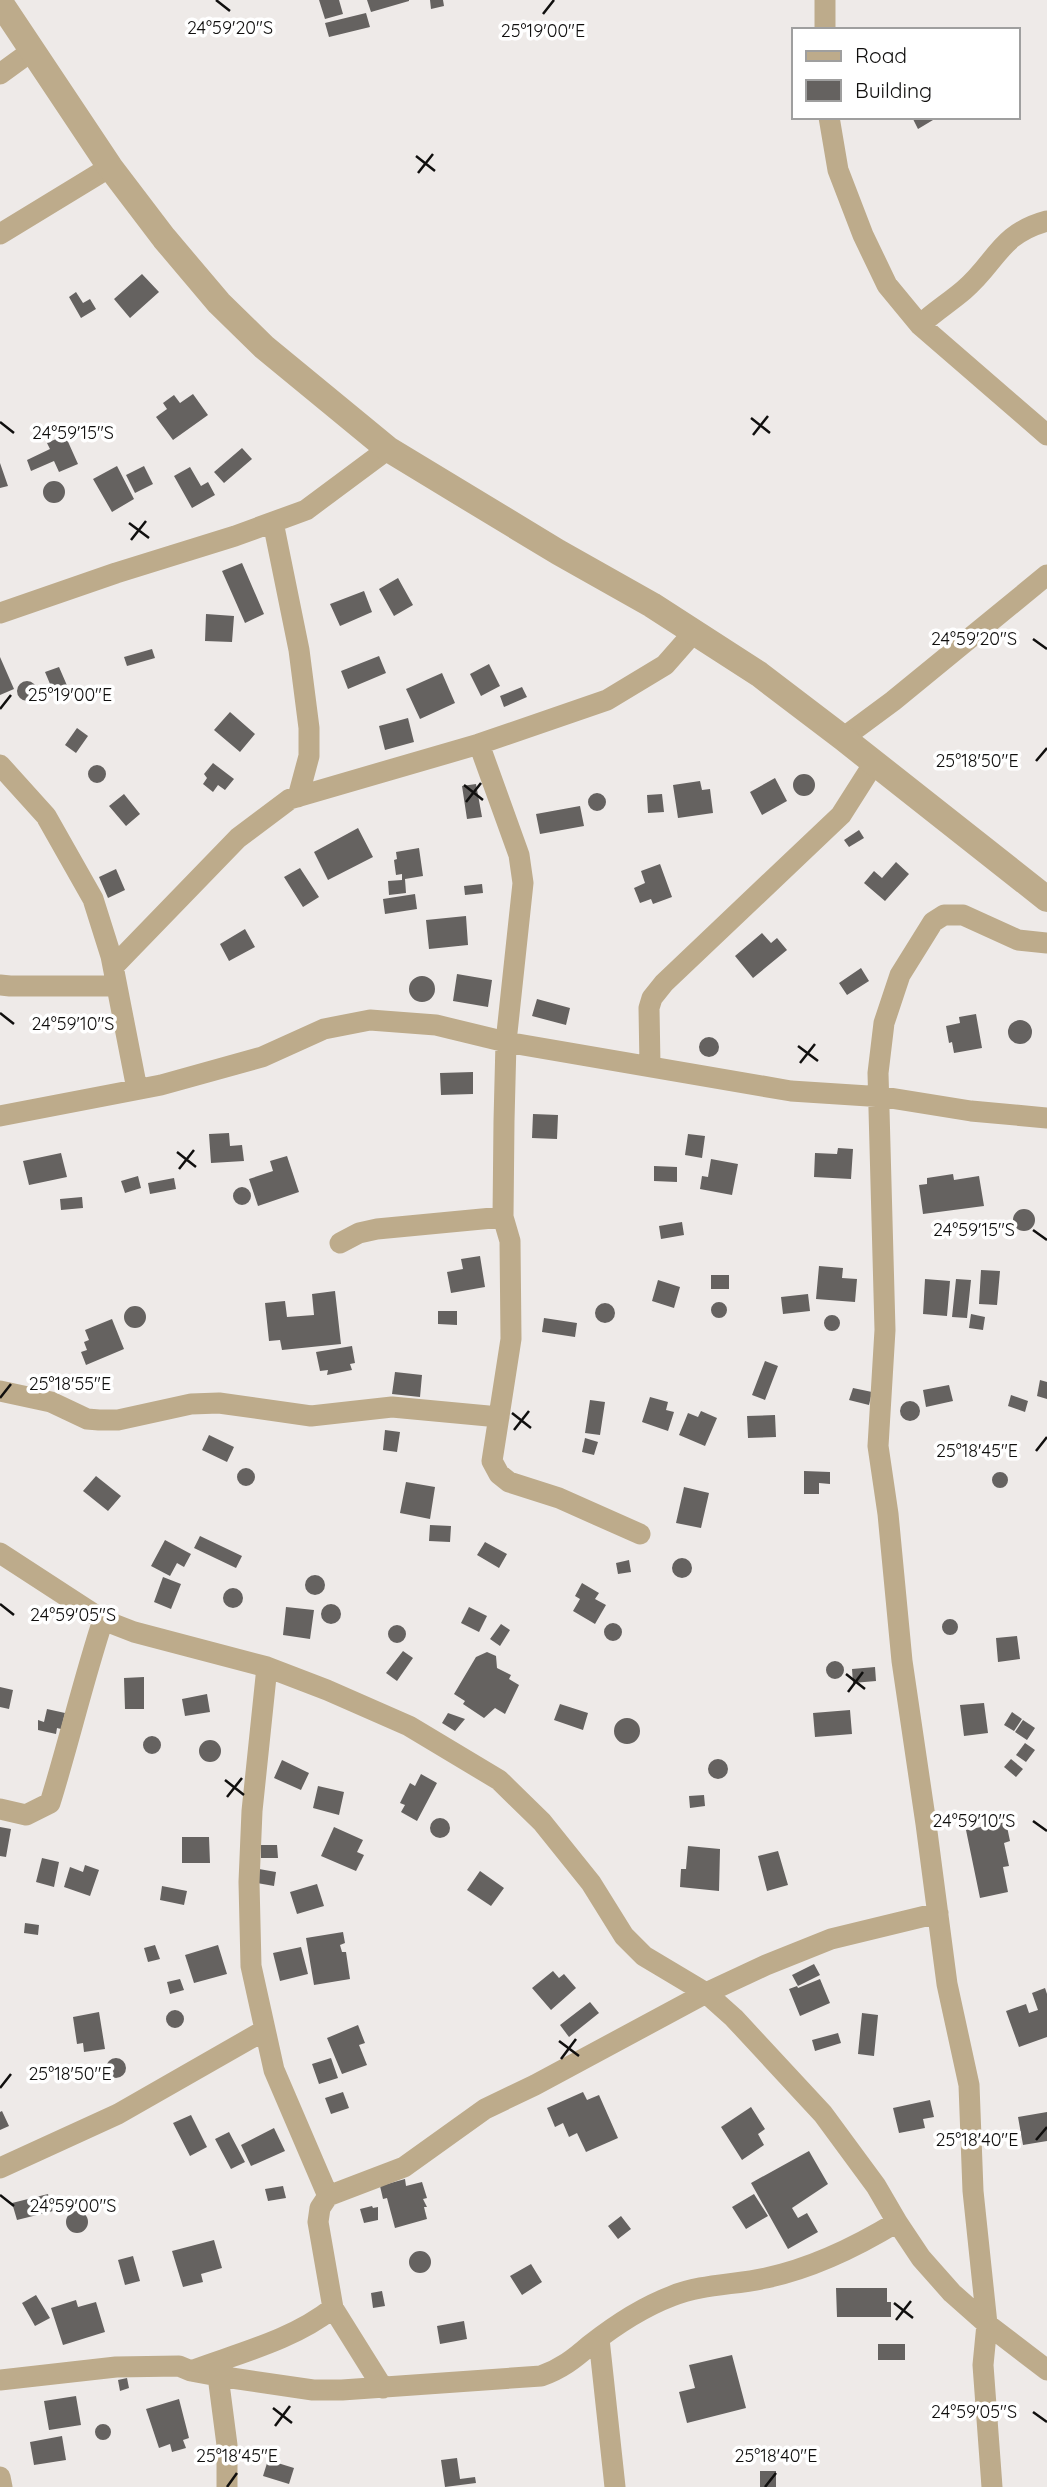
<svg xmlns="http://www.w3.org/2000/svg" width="1047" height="2487" viewBox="0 0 1047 2487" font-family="Quicksand,sans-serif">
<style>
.building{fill:#656260}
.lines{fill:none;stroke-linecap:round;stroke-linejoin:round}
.minor{stroke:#bdab8b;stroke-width:21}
.tertiary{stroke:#bdab8b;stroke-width:26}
.ticks{fill:none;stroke:#100f0e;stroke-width:2.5}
.ticks-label{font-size:18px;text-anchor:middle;fill:#100f0e;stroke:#fff;stroke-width:7;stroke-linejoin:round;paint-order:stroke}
</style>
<rect width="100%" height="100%" fill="#eeeae8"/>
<path class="building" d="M319 0H339L343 14 325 19Z
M367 0H409V1L371 12Z
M430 0H443L444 6 431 9Z
M366 13 370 27 329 37 325 23Z
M912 117H938L918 129Z
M142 274 159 292 130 318 114 299Z
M76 292 83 303 90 299 96 309 81 318 69 297Z
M193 394 208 415 173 440 156 417 167 409 163 403 174 395 180 403Z
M65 435 78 464 59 472 54 461 31 471 27 460 50 449 47 443Z
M242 448 252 459 224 483 214 472Z
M0 463 8 486 0 488Z
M117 466 134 499 112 512 93 479Z
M144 466 153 484 135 493 126 475Z
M190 467 201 486 208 482 215 495 192 508 174 476Z
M43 492a11 11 0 1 1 22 0a11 11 0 1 1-22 0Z
M242 563 264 614 245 623 222 571Z
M398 578 413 605 394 616 379 589Z
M364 591 372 612 340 626 330 604Z
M206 614 234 616 232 642 205 641Z
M152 649 155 658 127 666 124 657Z
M379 656 386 673 348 689 341 671Z
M0 657 14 689 0 695Z
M489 664 500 686 481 696 470 674Z
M59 667 72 697 58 703 45 672Z
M442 673 455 703 420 719 406 689Z
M17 691a10 10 0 1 1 20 0a10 10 0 1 1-20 0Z
M522 687 527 697 504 707 500 696Z
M230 712 255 734 240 752 214 730Z
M408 718 414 742 385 750 379 726Z
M77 728 88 736 76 753 65 745Z
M213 763 234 779 225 790 218 785 213 792 203 784 207 778 204 774Z
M88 774a9 9 0 1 1 18 0a9 9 0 1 1-18 0Z
M793 785a11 11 0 1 1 22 0a11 11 0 1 1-22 0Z
M775 778 787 801 762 815 750 792Z
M700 781 702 790 710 789 713 813 678 818 673 785Z
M476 784 482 817 467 819 462 786Z
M588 802a9 9 0 1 1 18 0a9 9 0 1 1-18 0Z
M124 794 140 814 126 826 109 806Z
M662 794 664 812 648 813 647 795Z
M580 806 584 826 540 834 536 814Z
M358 828 373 857 328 880 314 852Z
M859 830 864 838 849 847 844 840Z
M419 848 423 876 405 879 406 893 389 895 388 881 402 880V874L396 875 394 860 397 859 396 852Z
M896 862 909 874 885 901 864 883 874 871 882 878Z
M660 864 672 897 653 904 651 899 640 903 634 888 645 883 641 871Z
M300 868 319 897 303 907 284 877Z
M116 869 125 890 108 898 99 877Z
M482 884 483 893 465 895 464 886Z
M415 894 417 909 385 914 383 899Z
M466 916 468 945 429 949 426 920Z
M245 929 255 947 229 961 220 944Z
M762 933 771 943 777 938 787 950 753 978 735 956Z
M861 968 869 981 847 995 839 983Z
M457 974 492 980 488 1007 453 1001Z
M409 989a13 13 0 1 1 26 0a13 13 0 1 1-26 0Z
M537 999 570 1008 566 1025 532 1016Z
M976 1014 982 1048 954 1053 952 1042 949 1043 946 1026 960 1023 959 1017Z
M1008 1032a12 12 0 1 1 24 0a12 12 0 1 1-24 0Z
M699 1047a10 10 0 1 1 20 0a10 10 0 1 1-20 0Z
M473 1072V1094L441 1095 440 1073Z
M533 1114 558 1115 557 1139 532 1138Z
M229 1133 230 1146 242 1145 244 1161 211 1163 209 1134Z
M688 1134 705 1136 702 1158 685 1155Z
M838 1148 853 1149 851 1179 814 1177 815 1153 837 1154Z
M61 1153 67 1177 29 1185 23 1161Z
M287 1156 299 1192 258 1206 249 1179 273 1171 270 1161Z
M711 1159 738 1164 732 1195 700 1189 702 1176 708 1177Z
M654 1166 677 1167V1182L654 1181Z
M953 1174 954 1180 979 1176 984 1206 923 1214 919 1185 927 1184V1178Z
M138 1176 141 1188 125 1193 121 1181Z
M174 1178 176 1189 150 1194 148 1183Z
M233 1196a9 9 0 1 1 18 0a9 9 0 1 1-18 0Z
M82 1197 83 1208 61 1210 60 1199Z
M1013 1220a11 11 0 1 1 22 0a11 11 0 1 1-22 0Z
M682 1222 684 1235 661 1239 659 1226Z
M480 1256 485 1287 451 1293 447 1272 463 1269 461 1259Z
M819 1266 843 1268 842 1278 857 1279 855 1302 816 1299Z
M981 1270 1000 1271 997 1305 979 1304Z
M711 1275H729V1289H711Z
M925 1279 950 1281 947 1316 923 1314Z
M956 1279 971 1280 967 1318 952 1317Z
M658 1280 680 1287 674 1308 652 1301Z
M335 1291 341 1344 282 1350 280 1340 269 1341 265 1303 285 1301 287 1317 314 1315 312 1294Z
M808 1294 810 1311 783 1314 781 1297Z
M711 1310a8 8 0 1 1 16 0a8 8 0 1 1-16 0Z
M595 1313a10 10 0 1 1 20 0a10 10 0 1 1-20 0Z
M124 1317a11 11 0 1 1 22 0a11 11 0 1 1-22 0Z
M438 1311H457V1325L438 1324Z
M971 1314 985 1317 983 1330 969 1328Z
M824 1323a8 8 0 1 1 16 0a8 8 0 1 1-16 0Z
M544 1318 577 1323 575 1337 542 1332Z
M112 1319 124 1349 86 1365 81 1352 87 1350 84 1342 89 1340 85 1330Z
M352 1346 355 1363 350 1364 352 1370 327 1375 328 1370 320 1371 316 1352Z
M765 1361 778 1366 765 1400 752 1395Z
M395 1372 422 1375 420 1397 392 1394Z
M1040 1380 1047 1382V1399L1037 1396Z
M949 1385 953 1401 926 1407 923 1390Z
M853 1388 872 1392 869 1405 849 1400Z
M1011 1395 1028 1401 1025 1412 1008 1406Z
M650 1397 668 1402 666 1410 674 1412 668 1431 642 1422Z
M590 1400 605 1402 600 1435 585 1433Z
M900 1411a10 10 0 1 1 20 0a10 10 0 1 1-20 0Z
M701 1411 717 1418 705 1446 679 1435 688 1413 698 1417Z
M775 1415 776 1437 748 1438 747 1416Z
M385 1430 400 1432 397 1452 383 1450Z
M209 1435 234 1447 227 1462 202 1450Z
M585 1438 598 1442 594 1455 582 1452Z
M237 1477a9 9 0 1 1 18 0a9 9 0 1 1-18 0Z
M804 1471 830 1472V1484L819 1483V1494H804Z
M992 1480a8 8 0 1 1 16 0a8 8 0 1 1-16 0Z
M96 1476 121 1496 108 1511 83 1491Z
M406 1482 435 1487 430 1519 400 1513Z
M684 1487 709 1493 701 1528 676 1523Z
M430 1525 451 1526 450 1542 429 1541Z
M200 1536 242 1556 236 1568 194 1548Z
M165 1540 191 1554 184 1567 177 1563 170 1576 151 1566Z
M485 1542 507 1554 499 1568 477 1555Z
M672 1568a10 10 0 1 1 20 0a10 10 0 1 1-20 0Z
M629 1560 631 1572 618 1574 616 1563Z
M305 1585a10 10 0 1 1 20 0a10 10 0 1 1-20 0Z
M163 1577 181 1584 171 1609 154 1602Z
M582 1583 599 1593 595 1599 606 1605 595 1624 573 1611 580 1599 575 1596Z
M223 1598a10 10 0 1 1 20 0a10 10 0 1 1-20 0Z
M321 1614a10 10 0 1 1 20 0a10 10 0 1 1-20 0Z
M286 1607 314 1610 310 1639 283 1635Z
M469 1607 487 1616 479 1632 461 1623Z
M942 1627a8 8 0 1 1 16 0a8 8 0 1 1-16 0Z
M604 1632a9 9 0 1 1 18 0a9 9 0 1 1-18 0Z
M501 1624 510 1630 500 1646 490 1639Z
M388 1634a9 9 0 1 1 18 0a9 9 0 1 1-18 0Z
M1017 1636 1020 1659 998 1662 996 1638Z
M403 1651 413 1658 397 1681 386 1673Z
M487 1652 496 1656 497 1668 511 1675 509 1679 519 1685 505 1714 495 1708 484 1718 463 1704 465 1701 454 1694 476 1657Z
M826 1670a9 9 0 1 1 18 0a9 9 0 1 1-18 0Z
M875 1667 876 1681 853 1683 852 1669Z
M144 1677V1709H125L124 1678Z
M0 1687 13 1690 9 1709 0 1707Z
M207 1694 210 1712 185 1716 182 1699Z
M984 1703 988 1733 964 1736 960 1705Z
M560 1704 588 1713 583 1730 554 1720Z
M47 1709 65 1713 61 1729 57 1728 56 1734 38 1730V1720L44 1722Z
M850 1710 852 1734 815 1737 813 1713Z
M1012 1712 1022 1719 1014 1731 1004 1725Z
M448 1713 465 1719 455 1731 442 1723Z
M614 1731a13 13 0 1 1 26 0a13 13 0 1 1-26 0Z
M1023 1720 1035 1728 1027 1740 1015 1732Z
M143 1745a9 9 0 1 1 18 0a9 9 0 1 1-18 0Z
M199 1751a11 11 0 1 1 22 0a11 11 0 1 1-22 0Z
M1025 1743 1035 1750 1026 1762 1016 1755Z
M1011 1759 1023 1769 1016 1777 1004 1767Z
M708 1769a10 10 0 1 1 20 0a10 10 0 1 1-20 0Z
M282 1760 309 1773 301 1790 274 1778Z
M421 1774 437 1783 417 1821 401 1812 405 1805 400 1803 410 1783 415 1786Z
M318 1786 344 1792 339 1815 313 1808Z
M704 1795 705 1806 690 1808 689 1796Z
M430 1828a10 10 0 1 1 20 0a10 10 0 1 1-20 0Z
M1006 1822 1010 1841 1004 1843 1009 1866 1003 1867 1008 1892 980 1898 966 1830Z
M0 1827 11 1829 6 1857 0 1856Z
M334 1827 363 1840 357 1852 364 1855 356 1871 321 1856Z
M182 1837H209L210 1863H182Z
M261 1845H277L278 1858H261Z
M688 1846 720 1849 719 1891 680 1887 681 1869H686Z
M778 1851 788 1885 767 1891 758 1856Z
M42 1858 59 1862 54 1887 36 1882Z
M85 1865 99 1870 90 1896 64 1887 70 1867 83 1872Z
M259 1869 276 1872 274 1886 257 1883Z
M480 1871 504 1888 491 1906 467 1890Z
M317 1884 324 1906 297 1914 290 1892Z
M162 1886 187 1891 184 1905 160 1900Z
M25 1923 39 1925 38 1935 24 1933Z
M343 1932 345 1943 340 1945 342 1952H346L350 1979 314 1985 306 1938Z
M155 1945 160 1959 148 1962 144 1948Z
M218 1945 227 1974 194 1983 185 1955Z
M301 1947 308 1974 280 1981 273 1953Z
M814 1964 820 1975 798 1986 792 1975Z
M553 1971 559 1978 564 1974 576 1988 551 2010 532 1988Z
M180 1979 184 1990 170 1994 167 1982Z
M820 1979 830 2003 800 2016 789 1989 797 1986 798 1988Z
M1045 1988 1047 1994V2037L1019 2047 1006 2011 1026 2004 1029 2013 1038 2010 1032 1993Z
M590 2002 599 2013 569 2037 560 2025Z
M166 2019a9 9 0 1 1 18 0a9 9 0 1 1-18 0Z
M99 2012 105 2049 84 2052 83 2043 77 2044 73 2017Z
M862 2013 878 2015 874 2056 858 2054Z
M358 2025 365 2043 359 2045 367 2065 342 2074 327 2038Z
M838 2033 841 2043 815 2051 812 2040Z
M331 2058 338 2078 319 2084 312 2064Z
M106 2068a10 10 0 1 1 20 0a10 10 0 1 1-20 0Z
M343 2092 349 2108 331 2114 325 2098Z
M583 2092 587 2100 599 2095 618 2138 586 2152 577 2133 569 2137 563 2123 555 2127 547 2108Z
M930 2100 934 2117 923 2119 925 2128 899 2133 893 2108Z
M751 2107 765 2129 758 2134 764 2145 742 2160 721 2127Z
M2 2111 9 2126 0 2130V2112Z
M1047 2112V2141L1023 2145 1018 2117Z
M191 2115 207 2147 190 2156 173 2123Z
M274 2128 285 2151 251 2166 241 2145Z
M229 2132 245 2162 231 2169 215 2139Z
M809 2151 828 2184 792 2208 798 2218 807 2213 818 2232 788 2249 751 2183Z
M405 2179 406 2186 422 2182 427 2198 423 2199 427 2207H424L427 2219 395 2228 387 2198 383 2199 380 2186Z
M283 2186 286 2198 268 2201 265 2189Z
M48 2194 53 2211 17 2220 12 2203Z
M754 2194 768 2216 746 2229 732 2207Z
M372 2206 373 2208 378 2207V2220L364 2223 360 2209Z
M66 2222a11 11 0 1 1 22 0a11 11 0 1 1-22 0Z
M621 2216 631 2229 618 2239 608 2226Z
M214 2240 222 2268 201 2274 203 2282 183 2287 172 2251Z
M409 2262a11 11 0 1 1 22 0a11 11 0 1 1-22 0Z
M133 2256 140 2281 125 2285 118 2260Z
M531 2264 542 2282 522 2295 510 2276Z
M836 2288H887V2302H891V2317H837Z
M382 2291 385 2306 373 2308 371 2293Z
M36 2295 50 2318 35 2326 22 2303Z
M76 2300 78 2307 96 2302 105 2332 63 2345 51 2308Z
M464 2321 467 2339 440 2344 437 2326Z
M878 2344H905V2360H878Z
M732 2355 746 2408 687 2423 679 2392 695 2388 689 2365Z
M127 2378 129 2388 120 2391 118 2380Z
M76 2396 81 2425 49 2430 44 2401Z
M179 2399 189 2438 183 2440 186 2448 172 2452 170 2444 159 2448 146 2409Z
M95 2432a8 8 0 1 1 16 0a8 8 0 1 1-16 0Z
M62 2436 66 2460 34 2465 30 2442Z
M457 2458 460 2479 475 2477 476 2483 445 2487 441 2460Z
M268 2460 294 2468 289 2484 263 2476Z
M760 2471H776V2487H760Z"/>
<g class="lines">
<path class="minor" d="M825 0V30
M0 74 33 50
M829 117 838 170 863 235 887 285 920 325 1047 435
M0 234 110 167
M920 325C934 312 950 302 964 290 997 262 999 234 1047 221
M273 522 299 650 309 728V756L298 797
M0 613 116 573 235 536 306 510 388 449
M843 738 893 701 1047 575
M479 744 519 855 523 883 506 1042 504 1121 503 1217 510 1241 511 1339 492 1461 499 1474 509 1482 559 1498 640 1534
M0 765 46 816 93 899 111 956 137 1089
M113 967 238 838 290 799 479 744 607 700 665 665 694 632
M0 985 10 986H117
M650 1065 649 1008 652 998 664 983 841 815 874 763
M0 1116 161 1085 262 1057 324 1029 370 1020 436 1025 506 1042 791 1091 884 1097 971 1111 1047 1118
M340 1243 359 1233 377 1229 503 1217
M0 1391 51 1402 87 1419 99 1420H118L191 1404 219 1403 311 1416 392 1407 499 1417
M0 1553 103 1620 134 1632 267 1667 327 1690 409 1726 499 1780 542 1822 591 1883 624 1936 644 1956 706 1993 734 2018 823 2114 876 2186 897 2222 921 2258 952 2293 987 2324 1047 2370
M267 1667 252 1811 249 1882 251 1966 274 2070 328 2196
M0 1809 26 1815 50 1803C69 1742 83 1681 103 1620
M0 2168 118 2114 265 2030
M333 2308 383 2388
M599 2339 615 2487
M191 2371C239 2353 293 2340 333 2308L318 2222 320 2208 328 2196 404 2167 485 2109 535 2085 706 1993 766 1965 831 1939 938 1913
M218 2376 313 2390H342L541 2376C561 2369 574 2359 590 2345 614 2326 643 2307 672 2296 702 2284 734 2285 766 2278 813 2268 856 2247 897 2222
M0 2380 116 2367 179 2366 191 2371 218 2376 227 2445V2487
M0 2477 2 2487
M992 2487 983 2365 987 2324 973 2191 969 2085 947 1984 926 1824 902 1661 888 1514 878 1446 885 1330 878 1073 884 1023 900 975 933 922 944 915H963L1018 940 1047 943"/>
<path class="tertiary" d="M0 2 110 167 164 238 219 303 264 347 388 449 558 552 652 605 759 674 843 738 1047 899"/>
</g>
<path class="ticks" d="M216 0 230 11M543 14 554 0M416 156 435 171M418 173 433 154M751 418 770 433M0 422 14 433M753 435 768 416M129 523 149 538M131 540 146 521M1033 639 1047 649M0 709 11 695M1036 761 1047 748M464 785 483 800M466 802 481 783M0 1013 14 1024M798 1046 818 1061M800 1063 815 1044M177 1152 196 1167M179 1169 194 1150M1033 1230 1047 1240M0 1398 11 1384M512 1413 531 1428M514 1430 529 1411M1036 1451 1047 1437M0 1604 14 1615M846 1674 865 1689M848 1692 863 1672M225 1780 244 1795M227 1797 242 1778M1033 1821 1047 1831M559 2041 579 2056M561 2059 576 2039M0 2088 11 2074M1036 2140 1047 2127M0 2195 14 2206M894 2303 913 2318M896 2320 911 2301M273 2408 292 2423M1033 2412 1047 2422M275 2426 290 2406M227 2487 237 2473M765 2487 776 2473"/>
<g class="ticks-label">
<text x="230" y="34">24°59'20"S</text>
<text x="543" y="37">25°19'00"E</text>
<text x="73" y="439">24°59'15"S</text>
<text x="974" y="645">24°59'20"S</text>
<text x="70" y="701">25°19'00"E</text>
<text x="977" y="767">25°18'50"E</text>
<text x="73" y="1030">24°59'10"S</text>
<text x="974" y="1236">24°59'15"S</text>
<text x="70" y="1390">25°18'55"E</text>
<text x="977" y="1457">25°18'45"E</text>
<text x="73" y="1621">24°59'05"S</text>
<text x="974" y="1827">24°59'10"S</text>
<text x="70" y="2080">25°18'50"E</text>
<text x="977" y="2146">25°18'40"E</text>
<text x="73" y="2212">24°59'00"S</text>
<text x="974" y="2418">24°59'05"S</text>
<text x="237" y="2462">25°18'45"E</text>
<text x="776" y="2462">25°18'40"E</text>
</g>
<rect x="792" y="28" width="228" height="91" fill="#ffffff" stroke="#9f9f9f" stroke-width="2"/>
<rect x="806" y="51" width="35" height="10" fill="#bdab8b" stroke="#9f9f9f" stroke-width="2"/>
<text x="855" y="63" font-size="21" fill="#100f0e">Road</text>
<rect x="806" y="80" width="35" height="21" fill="#656260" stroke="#9f9f9f" stroke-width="2"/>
<text x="855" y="98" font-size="21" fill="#100f0e">Building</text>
</svg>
